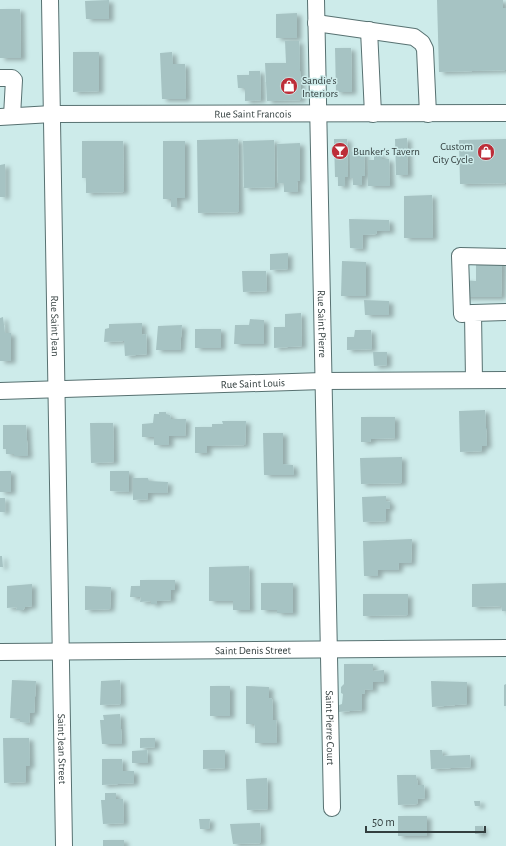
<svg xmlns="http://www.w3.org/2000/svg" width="506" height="846" viewBox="0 0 506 846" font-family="'Alegreya Sans',sans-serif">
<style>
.building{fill:#a6c3c3;filter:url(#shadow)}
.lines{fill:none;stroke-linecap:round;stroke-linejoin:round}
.minor-casing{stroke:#577171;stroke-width:18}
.minor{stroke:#fff;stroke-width:16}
.labels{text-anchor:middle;stroke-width:3;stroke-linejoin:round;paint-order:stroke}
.poi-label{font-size:11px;fill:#333f3f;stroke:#cdebea;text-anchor:start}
.street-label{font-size:11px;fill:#333f3f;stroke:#cdebea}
</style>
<defs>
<filter id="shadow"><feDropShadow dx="4.5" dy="2.5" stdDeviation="2" flood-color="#0004"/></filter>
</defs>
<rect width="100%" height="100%" fill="#cdebea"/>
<path class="building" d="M109 0V19H86L85 1Z
M437 0H503V8H506V70L439 72Z
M0 9H20L21 58H0Z
M297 13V38H276V14Z
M285 41H299L301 100 267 101 265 63H286Z
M335 48H351L352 92H336Z
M73 52H99V91L73 92Z
M172 52 173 64H185L186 99H162L160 53Z
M249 71H260L261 100 245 101V88H238L237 75H249Z
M407 138 408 175H396L395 139Z
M238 139 239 212 198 213 197 140Z
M334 139H347L348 177H345V186H338V177H335Z
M506 139V183L460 184 459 140Z
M274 140 275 187 244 188 243 141Z
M82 141H123L124 192 86 193V178H82Z
M163 141H185V198H177V207H171V199H163Z
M300 143V181H297L298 192H284V183H278L277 144Z
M350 152H364L365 176H362V185H353V178H350Z
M374 154H382V159H389L390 186H368V160H374Z
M5 164V197H0V165Z
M432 195 433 238H404V196Z
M349 219 389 220 390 231H377L376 234 363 235 362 249 350 248Z
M288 253V269L270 270V254Z
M476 260H502L501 297H463V280L476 281Z
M342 261 366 262V296H341Z
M242 271H266L267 291 243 292Z
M364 300 389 301V315H365Z
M301 313 302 346 274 348V327H285V314Z
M3 317 5 333H11V361H0V318Z
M250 319 264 320V344H234L235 325H249Z
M142 323V335L146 334 147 354 125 356 124 341 104 342 105 329 109 328V324Z
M182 325 180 350H156L158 326Z
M195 329H221V348H195Z
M355 330H371L372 349 347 350V337H354Z
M373 352H387V365L374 366Z
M485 410 487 446H482V451L460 452 459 411Z
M159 412H166V414L170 415 171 419H186L185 436H169V445H154V437H142V424L153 423 154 414H159Z
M361 417H395V438L371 439 370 442H361Z
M222 421H246L245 445 207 446V453H195V427H212V424H223Z
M90 423H113L114 462 91 463Z
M3 425H26L28 456H14V454H6V449H3Z
M263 433H283V464L293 465 294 475H264Z
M402 457V483L361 484 360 458Z
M0 471H11V492H0Z
M110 471H129V492L110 491Z
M133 478H148L149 481 168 482 167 493H148V499L133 500Z
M386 496V501L390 502V508L386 509V521L363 522 362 497Z
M0 498H5V512H0Z
M412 539 411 563H399L398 570H378V576H364L363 541Z
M0 556H2L3 567H0Z
M249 566 250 610H233V601H209V567Z
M140 580H175V590H171V600L157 601V604H151V601L140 602 141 597H130L131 586H140Z
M261 583H293V613H277V610H261Z
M506 583V611H502L501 606 472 607V584Z
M32 584V606L25 607 23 610H16L17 607 7 608V586Z
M85 586 111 587 110 609 85 610Z
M363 594H408V615L363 616Z
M344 664H373V671L384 670V682H373V690L364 689 365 693 362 694V710L338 712 339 705 342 704 343 694 341 693V687L344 684Z
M12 680 36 681 34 713H30L29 723 20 722V719L10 718Z
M120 680 121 704 100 705 101 681Z
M431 681 467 682V704L432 707Z
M506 684V706H504V685Z
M210 686H230V716H210Z
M246 686 269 687V698L272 699 273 720H276L277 743H255V727L254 724H246Z
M120 714 122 744H102L100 720H104L103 715Z
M3 738H29L30 766H26V782L4 783Z
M140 738H155V747L140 748Z
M147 750 148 763H132V751Z
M203 750H225V768L203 769Z
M430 750H442L443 756 470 755 471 767 431 769Z
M102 759H122L123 771H134V783L102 785Z
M397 775H416L418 785H424L425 798 418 799 417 804 398 805Z
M267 778 268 809 247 810 246 779Z
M105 793H116V799H123L124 823 103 824 101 800H105Z
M474 801H480V806H475Z
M398 816H427V836H398Z
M199 819H210L209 829H200Z
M260 823 261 843 233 844 230 824Z
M475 826H483V834H475Z
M103 840H124V846H103Z"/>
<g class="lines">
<defs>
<g id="minor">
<path id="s1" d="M50 0 64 846"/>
<path id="s2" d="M316 0 332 808"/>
<path d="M316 23 414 37 422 43 425 49 428 114"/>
<path d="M369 30 373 114"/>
<path d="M0 78H12L14 80 12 116"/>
<path id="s3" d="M0 117 52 114 506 113"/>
<path d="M473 313 462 314 460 256 506 257"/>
<path d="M474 380 473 313 506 312"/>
<path id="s4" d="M0 391 323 381 506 380"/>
<path id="s5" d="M0 652 506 648"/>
</g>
</defs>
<use href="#minor" class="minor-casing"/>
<use href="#minor" class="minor"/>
</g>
<defs>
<symbol id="shop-disc" viewBox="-11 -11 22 22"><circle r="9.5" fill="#bd2d38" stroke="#cdebea"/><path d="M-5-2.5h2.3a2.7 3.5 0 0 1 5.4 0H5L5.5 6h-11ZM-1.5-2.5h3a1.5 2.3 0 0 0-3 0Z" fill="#fff"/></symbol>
<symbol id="bar-disc" viewBox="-11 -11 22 22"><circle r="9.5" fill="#bd2d38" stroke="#cdebea"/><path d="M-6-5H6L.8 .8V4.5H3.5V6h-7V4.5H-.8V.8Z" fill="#fff"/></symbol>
</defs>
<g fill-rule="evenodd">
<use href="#shop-disc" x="279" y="76" width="20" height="20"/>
<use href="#bar-disc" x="330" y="141" width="20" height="20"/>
<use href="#shop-disc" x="476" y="142" width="20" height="20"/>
</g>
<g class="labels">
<g class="poi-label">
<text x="302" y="84">Sandie's<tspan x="302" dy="13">Interiors</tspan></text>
<text x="473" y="150" text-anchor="end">Custom<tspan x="473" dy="13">City Cycle</tspan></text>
<text x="353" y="155">Bunker's Tavern</text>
</g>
<g class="street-label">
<text dy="4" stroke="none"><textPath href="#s3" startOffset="253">Rue Saint Francois</textPath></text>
<text dy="4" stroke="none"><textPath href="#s2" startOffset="324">Rue Saint Pierre</textPath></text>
<text dy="4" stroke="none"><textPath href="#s1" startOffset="326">Rue Saint Jean</textPath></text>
<text dy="4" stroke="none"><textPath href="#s4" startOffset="253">Rue Saint Louis</textPath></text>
<text dy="4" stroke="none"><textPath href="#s5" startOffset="253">Saint Denis Street</textPath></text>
<text dy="4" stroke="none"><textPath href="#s2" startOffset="728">Saint Pierre Court</textPath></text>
<text dy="4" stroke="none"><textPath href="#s1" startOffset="749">Saint Jean Street</textPath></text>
</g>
</g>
<path d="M366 826v6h119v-6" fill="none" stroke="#333f3f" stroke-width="2"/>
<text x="372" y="826" font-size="12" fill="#333f3f" stroke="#cdebea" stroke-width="3" paint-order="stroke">50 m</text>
</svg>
